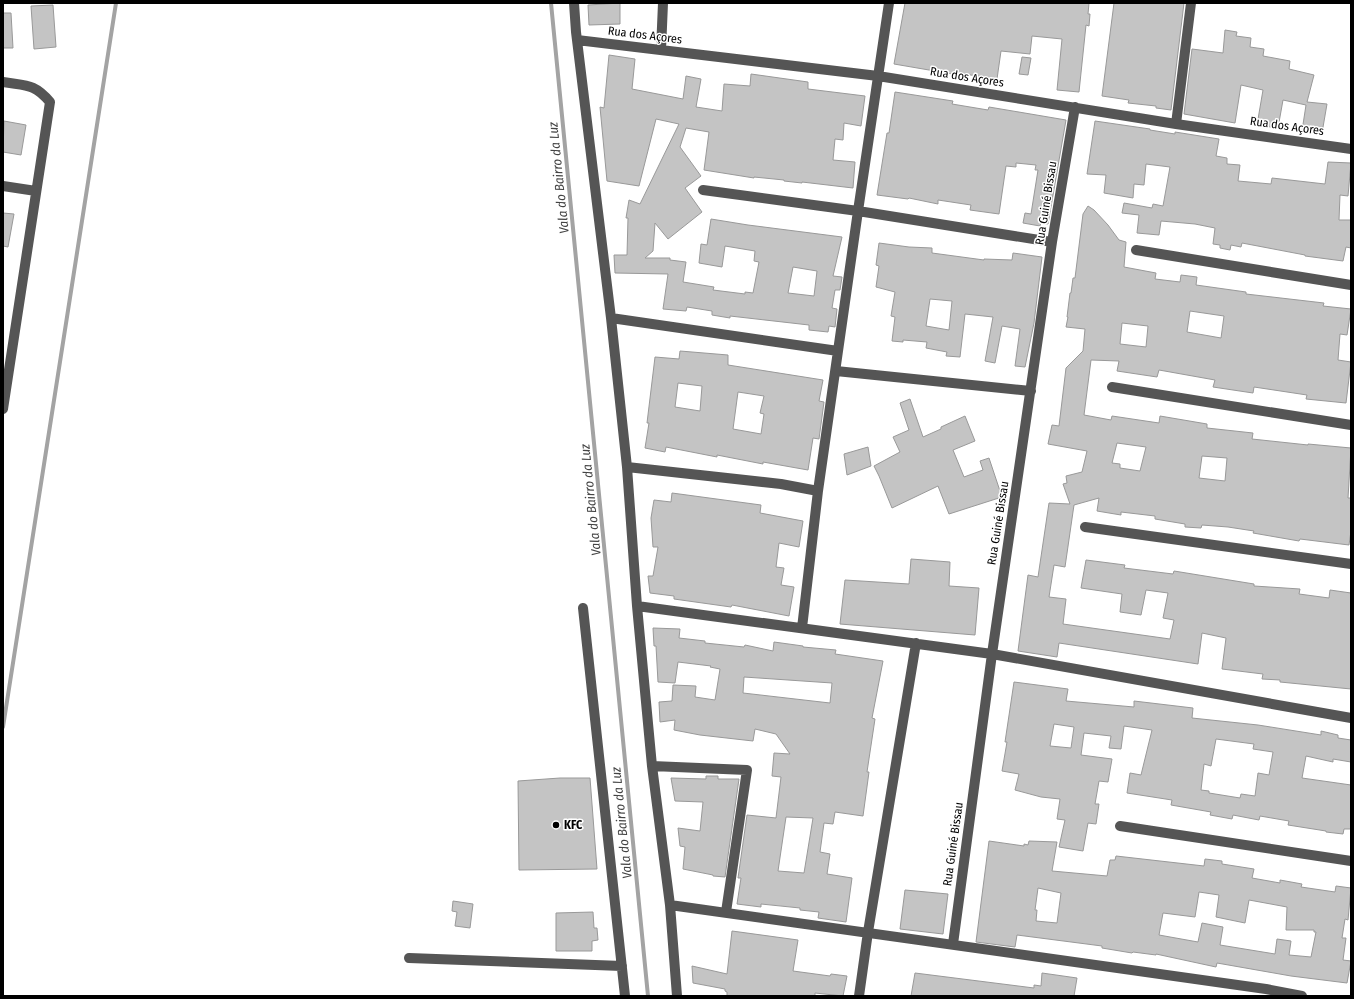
<svg xmlns="http://www.w3.org/2000/svg" width="1354" height="999" viewBox="0 0 1354 999" font-family="'Fira Sans Condensed',sans-serif">
<style>
.lines{fill:none;stroke-linecap:round;stroke-linejoin:round}
.stream{stroke:#a3a3a3;stroke-width:4}
.building{fill:#c4c4c4;stroke:#999;fill-rule:evenodd}
.minor{stroke:#555;stroke-width:10}
.poi-dot{fill:#000;stroke:#fff;stroke-width:1.5}
.labels{text-anchor:middle;stroke-width:3;stroke-linejoin:round;paint-order:stroke}
.street-label{font-size:12px;fill:#000;stroke:#fff}
.poi-label{font-size:12px;font-weight:bold;fill:#000;stroke:#fff;text-anchor:start}
.water-label{font-size:13px;font-style:italic;fill:#444;stroke:#fff}
</style>
<rect width="100%" height="100%" fill="#fff"/>
<g class="lines">
<path class="stream" d="M551 3 648 996
M3 727 116 3"/>
</g>
<path class="building" d="M620 3V24L589 25 588 5Z
M905 3H1089L1088 14H1090L1089 26 1086 25 1079 92 1057 90 1062 39 1032 36 1030 54 1001 51 997 79 964 74V76L894 64Z
M1114 3H1184L1171 110 1156 108V106L1128 103 1129 100 1102 96Z
M53 5 56 47 34 49 31 6Z
M3 13H11L13 48H3Z
M1225 30 1237 32 1236 36 1251 38 1250 47 1264 49 1263 56 1290 61 1289 69 1314 75 1307 102 1327 104 1322 133 1302 131 1306 105 1283 100 1278 128 1257 125 1263 90 1241 85 1235 123 1184 114 1192 49 1223 53Z
M609 55 635 59 632 89 683 99 686 76 701 79 696 107 722 111 724 84 750 86 751 74 808 82V89L865 96 861 126 844 123 843 140 835 139 833 160 855 162 853 188 802 182V183L784 181V180L754 177V178L704 170 709 132 686 128 680 147 701 176 685 188 702 212 668 239 655 223 653 251 645 258H670V260L686 262 683 282 714 287 713 290 745 294V292L753 293 759 262 754 261 755 251 725 246 722 267 699 263 701 244 707 245 711 219 748 225 842 237 833 276 842 277 840 290H835L832 308 837 309 835 327 829 326 828 332 809 330V325L730 316V318L712 315V311L687 307 686 311 663 309 668 274 615 273 614 255H627L628 218H626L629 200 640 204 679 124 656 119 639 186 607 181 600 107 604 108ZM793 267 817 271 814 296 788 293Z
M1022 57 1031 58 1028 75 1019 74Z
M895 92 953 101 952 104 988 110 989 107 1066 120 1048 224 1041 223 1040 226 1023 223 1025 213 1031 214 1038 170H1035L1036 165 1016 163V167L1006 166 999 214 970 210 971 205 938 200V204L909 198 908 199 877 195 887 133H889Z
M4 121 26 125 21 155 3 152Z
M1095 121 1150 129V130L1175 134V132L1219 139 1216 156 1227 158V164L1240 165 1238 181 1271 184 1272 178 1325 184 1328 162 1351 163 1348 196 1340 195 1339 220H1351V248L1346 247 1343 261 1305 256V255L1242 243 1241 247 1231 245 1230 250 1220 248V245L1213 244 1215 228 1195 224 1161 221 1159 235 1137 233 1139 215 1122 213 1124 203 1152 208 1153 204 1163 206 1170 167 1146 164 1144 185 1134 184 1133 198 1104 193 1106 175 1087 174Z
M1088 206 1094 210 1108 225 1119 240 1126 242 1124 267 1156 273 1155 279 1180 282 1181 275 1197 277 1196 285 1246 292V294L1324 303 1323 306 1351 309 1347 335 1340 334 1338 360 1351 362 1346 403 1306 399 1307 395 1254 387 1253 393 1213 387 1215 380 1159 370 1157 377 1117 371 1119 361 1091 360 1084 415 1111 420 1112 416 1159 423 1160 416 1207 424V428L1253 433 1252 439 1308 445V444L1351 448 1348 498H1351V531L1349 545 1300 539 1299 541 1253 533 1254 531 1228 527 1202 525 1201 528 1185 527V524L1155 519V516L1121 512V515L1097 511 1099 498 1074 505 1065 567 1054 565 1049 597 1066 599 1063 624 1170 639 1174 620 1163 618 1168 593 1146 590 1141 615 1120 612 1122 594 1081 588 1086 560 1125 565 1124 568 1173 574 1174 571 1254 584V586L1300 589 1299 594 1329 598 1330 590 1351 593V689L1280 682V680L1262 679 1263 674 1222 669 1226 638 1202 633 1198 664 1059 643 1057 657 1018 651 1028 575 1038 577 1049 503 1070 504 1063 484 1067 483 1066 476 1082 472 1087 451 1048 444 1052 425 1059 426 1066 368 1083 351 1085 329 1066 327 1068 317H1067L1070 293H1071L1073 278H1075L1083 214ZM1190 311 1224 316 1221 338 1187 332ZM1122 323 1148 326 1146 347 1120 344ZM1117 443 1146 447 1140 471 1120 468V464L1112 463ZM1202 456 1227 458 1225 481 1199 478Z
M3 213 14 214 8 247 3 246Z
M879 243 909 247 932 248V253L984 260V259L1012 260 1013 253 1042 257 1034 323 1025 367 1015 366 1020 329 1002 326 995 363 985 361 993 317 965 314 960 357 946 356 947 352 926 348 927 342 903 340V342L892 341 895 317 891 316 895 292 876 287 879 266 876 265ZM930 299 952 301 949 330 926 326Z
M680 351 728 355V365L823 380 819 401 824 402 819 439 813 438 808 470 763 462V464L717 455V457L666 447 665 452 645 448 649 423H647L655 357 679 359ZM678 383 702 386 700 411 675 407ZM738 392 764 396 760 413 764 414 761 434 733 429Z
M910 399 923 437 941 429V427L965 416 975 441 953 450 964 477 983 470 980 461 989 458 1002 497 949 514 938 486 892 508 879 476 874 466 900 452 893 437 909 430 900 403Z
M868 447 871 466 847 475 844 454Z
M672 493 761 505 760 513 803 521 799 547 779 543 776 567 784 568 781 585 794 587 789 616 732 605 731 607 674 599V596L650 593 648 576H653L658 547H653L651 518 654 500 671 502Z
M911 559 950 562 949 586 979 588 975 635 840 624 845 580 909 584Z
M653 628 680 629 679 638 705 641V643L744 647 745 645 773 651 774 642 803 646V647L836 650 835 654 883 661 872 718 875 719 867 772H869L863 816 835 812 833 824 824 823 820 852 830 854 827 874 852 878 846 922 818 918 819 912 800 910V908L761 904V907L737 904 741 878H738L747 815 776 818 781 777 772 776 774 753 790 754 776 734 755 729 753 741 700 735 674 730 675 720 660 722 659 702 672 701 673 685 696 686 695 697 715 700 720 669 710 667 711 666 678 662 675 683 658 682 656 646H654ZM744 677 832 683 830 703 743 693ZM786 817 813 818 804 873 778 871Z
M1014 682 1068 689 1066 701 1134 707V701L1193 708 1192 718 1258 725 1321 735V731L1338 735V738L1351 740V762L1333 759V762L1306 756 1302 778 1351 785V829H1344L1343 834 1326 832V831L1288 825 1289 821 1260 816 1259 820 1233 815 1232 819 1210 815 1211 812 1171 805 1172 800 1127 793 1130 773 1141 775 1152 730 1124 726 1121 749 1109 748 1111 736 1084 733 1081 755 1112 759 1108 782 1099 781 1095 804H1099L1096 824 1088 823 1083 851 1059 847 1065 820 1057 819 1060 799 1041 797 1015 790 1019 774 1002 771 1007 742H1005ZM1054 724 1074 727 1071 748 1050 746ZM1216 739 1254 744 1253 749 1273 752 1269 775 1258 773 1255 796 1241 794 1240 798 1209 793V791L1201 790 1204 764 1211 766Z
M706 776H718V779H739L725 877 713 876V875L683 869 685 847 680 846 678 828 700 831 703 802 675 801 671 778 706 779Z
M560 778H590L597 869 519 870 518 781Z
M989 841 1024 846V844L1028 845 1029 841 1057 842 1052 871 1107 876 1110 860H1115L1116 856 1204 866 1205 859 1222 861V864L1254 869 1252 878 1280 883V880L1302 884 1301 887 1335 892 1336 886 1351 888 1348 920 1345 919 1342 938H1346L1343 960 1351 961 1347 983 1291 976 1217 963 1216 967 1156 954V955L1133 952 1132 953 1102 948V946L1017 935 1015 947 976 942ZM1038 888 1061 893 1057 923 1036 921 1037 910H1035ZM1199 892 1219 895 1216 917 1245 923 1249 900 1287 907 1286 930H1314V932H1316L1311 957 1289 955 1291 941 1277 939 1275 954 1220 945 1223 927 1202 923 1198 942 1159 935 1163 913 1195 917Z
M905 890 948 894 943 934 900 929Z
M453 901 473 904 470 928 455 926 457 912 452 911Z
M593 912 594 928H597L598 940 592 941V951H556V913Z
M732 931 798 940 793 971 830 976 831 974 847 976 843 996 815 993V996H727V992L725 991V989L693 983 692 966 727 974Z
M915 973 1034 988V985L1041 986 1042 973 1077 978 1074 996H911Z"/>
<g class="lines">
<path class="minor" d="M574 3 576 32 611 318 627 467 637 606 652 766 670 905 677 996
M577 40 878 76 1176 124 1351 149
M661 50 663 3
M3 82C26 86 34 83 50 102L3 409
M1176 124 1191 3
M3 186 36 191
M703 190 858 211 1052 242
M1136 250 1351 285
M611 318 838 351
M836 371 1031 391
M1112 387 1351 425
M627 467 781 484 818 491
M1085 527 1351 564
M637 606 992 654 1351 718
M583 608 625 996
M802 628 818 491 858 211 889 3
M652 766 747 770 726 912
M1120 826 1351 861
M670 905 1266 989 1302 996
M953 944 992 654 1052 242 1075 107
M409 958 622 966
M859 996 868 932 916 643"/>
</g>
<circle class="poi-dot" cx="556" cy="825" r="4"/>
<g class="labels">
<g class="street-label">
<text transform="translate(645 35) rotate(7)" y="4">Rua dos Açores</text>
<text transform="translate(967 77) rotate(9)" y="4">Rua dos Açores</text>
<text transform="translate(1287 126) rotate(8)" y="4">Rua dos Açores</text>
<text transform="translate(1046 203) rotate(-81)" y="4">Rua Guiné Bissau</text>
<text transform="translate(998 523) rotate(-81)" y="4">Rua Guiné Bissau</text>
<text transform="translate(953 844) rotate(-82)" y="4">Rua Guiné Bissau</text>
</g>
<g class="poi-label">
<text x="564" y="829">KFC</text>
</g>
<g class="water-label">
<text transform="translate(558 178) rotate(-96)" y="5">Vala do Bairro da Luz</text>
<text transform="translate(590 500) rotate(-96)" y="5">Vala do Bairro da Luz</text>
<text transform="translate(621 823) rotate(-96)" y="5">Vala do Bairro da Luz</text>
</g>
</g>
<rect width="1354" height="999" fill="none" stroke="#000000" stroke-width="8"/>
</svg>
